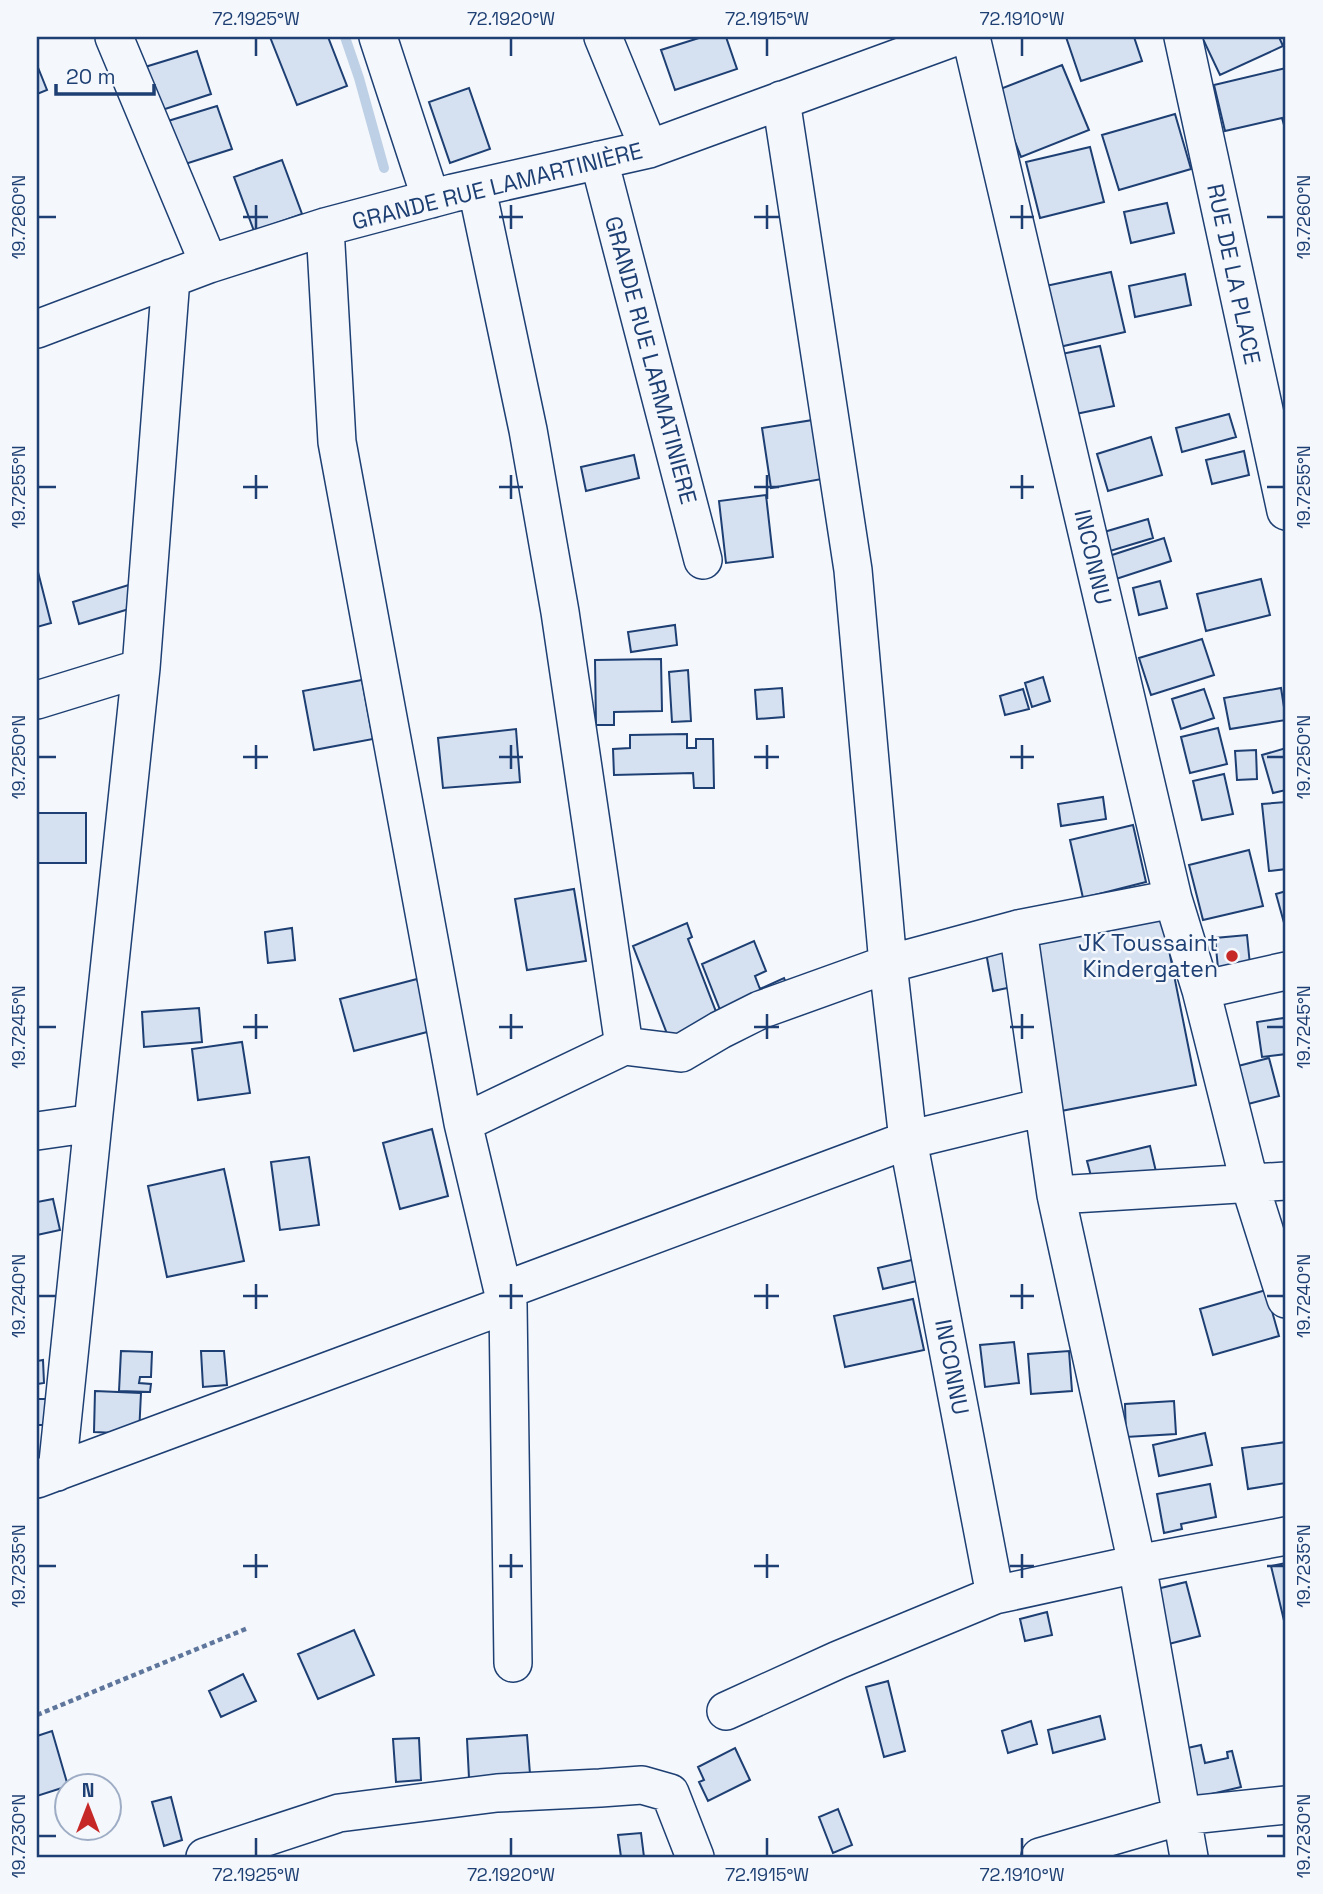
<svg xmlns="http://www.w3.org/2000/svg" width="1323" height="1894" viewBox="0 0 1323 1894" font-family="'Space Grotesk',sans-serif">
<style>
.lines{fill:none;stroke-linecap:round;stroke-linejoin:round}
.stream{stroke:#bed0e5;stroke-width:10}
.building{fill:#d5e0f0;stroke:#1d3f73;stroke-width:2}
.minor-casing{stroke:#1d3f73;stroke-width:40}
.path{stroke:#5e769c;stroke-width:4.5;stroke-dasharray:5 3.5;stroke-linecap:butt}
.minor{stroke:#f4f7fb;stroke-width:37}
.ticks{fill:none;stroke:#1d3f73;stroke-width:2.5}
.poi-dot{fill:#c62828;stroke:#f4f7fb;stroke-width:2.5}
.labels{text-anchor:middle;stroke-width:5;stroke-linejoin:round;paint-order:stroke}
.street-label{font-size:23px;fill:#1d3f73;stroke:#f4f7fb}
.poi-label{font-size:23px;fill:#1d3f73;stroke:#f4f7fb;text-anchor:end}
.neatline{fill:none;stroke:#1d3f73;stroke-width:2.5}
.ticks-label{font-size:18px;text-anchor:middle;fill:#1d3f73}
</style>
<rect width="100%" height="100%" fill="#f4f7fb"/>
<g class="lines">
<path class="stream" d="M345 37 359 78 384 168"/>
</g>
<path class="building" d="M270 37H328L347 86 297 105Z
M702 37H726L737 69 675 90 661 50Z
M1066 37H1134L1142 61 1081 81Z
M1202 37H1279L1283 46 1220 75Z
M197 51 211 94 159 111 145 67Z
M37 65 47 90 37 94Z
M1062 65 1089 130 1021 157 995 91Z
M1286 68V132L1282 118 1225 131 1214 85Z
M469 88 490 149 450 163 429 102Z
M217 106 232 149 182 165 168 121Z
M1175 114 1191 169 1119 190 1102 135Z
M1090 147 1104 202 1040 218 1026 162Z
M282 160 302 214 254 231 234 177Z
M1167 203 1174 233 1131 243 1124 212Z
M1111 272 1125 332 1055 348 1041 287Z
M1185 274 1191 305 1135 317 1129 286Z
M1100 346 1114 406 1071 415 1057 355Z
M1229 414 1236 437 1182 452 1176 428Z
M813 420 822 479 771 488 762 428Z
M1151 437 1162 475 1108 491 1097 454Z
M1244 451 1249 475 1212 484 1206 460Z
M634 455 639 478 586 491 581 467Z
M766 495 773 557 726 563 719 501Z
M1148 519 1153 538 1110 551 1104 532Z
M1164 538 1171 561 1113 580 1106 557Z
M37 568 51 623 37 627Z
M1261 579 1270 615 1206 631 1197 594Z
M1160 581 1167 608 1139 615 1133 588Z
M132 584 139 606 79 624 73 602Z
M675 625 677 645 631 652 628 632Z
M1202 639 1214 675 1151 695 1139 658Z
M661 659 662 711 614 712V725H596L595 660Z
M688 670 691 721 672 722 669 672Z
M1043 677 1050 701 1032 707 1025 683Z
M362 680 373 739 314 750 303 691Z
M782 688 784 717 757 719 755 690Z
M1281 688 1286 720 1230 729 1224 698Z
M1023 689 1029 709 1005 715 1000 696Z
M1204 689 1214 718 1181 729 1172 699Z
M1218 728 1227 764 1190 773 1181 737Z
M516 729 520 782 443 788 438 738Z
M687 734V748H696V739H713L714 788H694L693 773 614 775 613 749 630 748V735Z
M1286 748V790L1273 793 1262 755Z
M1256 750 1257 779 1237 780 1235 751Z
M1224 774 1233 814 1202 820 1193 781Z
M1103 797 1106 819 1061 826 1058 804Z
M1286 802V869L1269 871 1262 804Z
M37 813H86V863H37Z
M1133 825 1146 882 1083 898 1070 840Z
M1249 850 1263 906 1203 920 1189 865Z
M574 889 586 961 527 970 515 899Z
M1286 891V930L1276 894Z
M1162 915 1196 1085 1061 1111 1028 940Z
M687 923 692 937 688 939 720 1022 671 1044 633 946Z
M292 928 295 960 268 963 265 932Z
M1247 935 1251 975 1219 978 1215 938Z
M754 941 766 971 755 976 760 989 784 978 789 990 724 1020 702 964Z
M1003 943 1012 987 993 991 985 947Z
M417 979 431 1031 354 1051 340 999Z
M199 1008 202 1042 144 1047 142 1012Z
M1284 1018 1286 1054 1262 1057 1257 1022Z
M242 1042 250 1093 198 1100 192 1049Z
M1269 1058 1279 1096 1248 1104 1238 1066Z
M432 1129 448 1196 400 1209 383 1143Z
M1150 1146 1157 1176 1095 1191 1087 1161Z
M309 1157 319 1225 280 1230 271 1162Z
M224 1169 244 1261 167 1277 148 1186Z
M53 1199 60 1230 37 1235V1202Z
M916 1259 921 1280 883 1289 878 1268Z
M1266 1290 1279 1336 1213 1355 1200 1309Z
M913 1299 924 1350 845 1367 834 1316Z
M1014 1342 1019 1383 985 1387 980 1345Z
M121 1351 152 1352 151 1377H140L139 1383 151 1384 150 1392 119 1391Z
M201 1351H224L227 1385 203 1387Z
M1069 1351 1072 1391 1031 1394 1028 1354Z
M43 1360 44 1383 37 1384V1361Z
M95 1391 141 1393 139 1434 94 1432Z
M37 1399H53V1425H37Z
M1174 1401 1176 1434 1126 1437 1125 1404Z
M1205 1433 1212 1465 1159 1476 1153 1445Z
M1286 1442V1483L1248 1489 1242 1448Z
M1210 1484 1216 1517 1181 1524 1182 1529 1164 1533 1157 1494Z
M1286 1563V1629L1271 1566Z
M1186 1582 1200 1636 1153 1648 1144 1592Z
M1047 1612 1052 1635 1025 1641 1020 1619Z
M354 1630 374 1675 318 1699 298 1654Z
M243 1674 256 1701 221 1717 209 1691Z
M888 1681 905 1751 884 1757 866 1687Z
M1100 1716 1105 1739 1053 1753 1048 1730Z
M1031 1721 1037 1744 1008 1753 1002 1731Z
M52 1731 68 1786 37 1796V1736Z
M527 1735 530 1774 469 1778 467 1739Z
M419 1738 421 1780 396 1782 393 1739Z
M1201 1745 1205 1763 1228 1758 1227 1752 1232 1751 1241 1787 1186 1800 1174 1751Z
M735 1748 750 1780 708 1801 699 1782 704 1780 698 1767Z
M171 1797 182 1840 164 1846 152 1802Z
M838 1809 852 1845 833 1853 819 1817Z
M641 1833 644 1857H621L618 1835Z"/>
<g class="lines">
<defs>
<path id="minor" d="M114 37 209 264
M378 37 431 199
M603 37 649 149
M971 37 1173 899 1201 990 1286 971
M1183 37 1286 511
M781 100 853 570 888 964 1018 929 1173 899
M599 160 703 560
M477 189 528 430 560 612 624 1046 681 1053 720 1030 760 1010 888 964 908 1140 995 1595
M325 227 337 442 463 1123 624 1046
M37 329 209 264 325 227 453 193 649 149 955 37
M37 700 141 668
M1018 929 1056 1195 1137 1564 1189 1857
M1201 990 1250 1185 1286 1299
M463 1123 503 1291
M37 1131 93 1123 141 668 171 278
M1056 1195 1286 1181
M57 1472 93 1123
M37 1479 508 1304
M513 1663 508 1304 503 1291 908 1140 1043 1107
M726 1711 838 1660 995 1595 1137 1564 1286 1536
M205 1857 339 1813 497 1793 600 1788 642 1785 670 1793 695 1857
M1040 1857 1181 1816 1286 1805"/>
</defs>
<use href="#minor" class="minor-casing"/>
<path class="path" d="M37 1715 248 1628"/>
<use href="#minor" class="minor"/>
</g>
<path class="ticks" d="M256 38V56M511 38V56M767 38V56M1022 38V56M256 205V229M511 205V229M767 205V229M1022 205V229M38 217H56M243 217H268M499 217H523M754 217H779M1010 217H1034M1267 217H1284M256 475V499M511 475V499M767 475V499M1022 475V499M38 487H56M243 487H268M499 487H523M754 487H779M1010 487H1034M1267 487H1284M256 745V769M511 745V769M767 745V769M1022 745V769M38 757H56M243 757H268M499 757H523M754 757H779M1010 757H1034M1267 757H1284M256 1014V1039M511 1014V1039M767 1014V1039M1022 1014V1039M38 1027H56M243 1027H268M499 1027H523M754 1027H779M1010 1027H1034M1267 1027H1284M256 1284V1309M511 1284V1309M767 1284V1309M1022 1284V1309M38 1296H56M243 1296H268M499 1296H523M754 1296H779M1010 1296H1034M1267 1296H1284M256 1554V1578M511 1554V1578M767 1554V1578M1022 1554V1578M38 1566H56M243 1566H268M499 1566H523M754 1566H779M1010 1566H1034M1267 1566H1284M38 1836H56M1267 1836H1284M256 1838V1856M511 1838V1856M767 1838V1856M1022 1838V1856"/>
<circle class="poi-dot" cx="1232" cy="956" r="7"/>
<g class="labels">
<g class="street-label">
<text transform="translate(497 186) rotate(-14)" y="8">GRANDE RUE LAMARTINIÈRE</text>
<text transform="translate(1234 274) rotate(78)" y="8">RUE DE LA PLACE</text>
<text transform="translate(651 360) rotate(75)" y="8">GRANDE RUE LARMATINIERE</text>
<text transform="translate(1093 557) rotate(77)" y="8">INCONNU</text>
<text transform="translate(952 1367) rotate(79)" y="8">INCONNU</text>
</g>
<g class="poi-label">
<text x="1218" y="951">JK Toussaint<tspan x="1218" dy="26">Kindergaten</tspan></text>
</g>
</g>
<rect width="1323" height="1894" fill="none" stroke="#f4f7fb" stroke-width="77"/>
<g transform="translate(88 1807)"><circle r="33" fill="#f4f7fb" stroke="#9eadc5" stroke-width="2"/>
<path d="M0-5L12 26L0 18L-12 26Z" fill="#c62828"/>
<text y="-10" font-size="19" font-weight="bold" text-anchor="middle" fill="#1d3f73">N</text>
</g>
<path d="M56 84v10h98v-10" fill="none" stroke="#1d3f73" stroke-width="3.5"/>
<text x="66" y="84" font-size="21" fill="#1d3f73" stroke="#f4f7fb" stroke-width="5" paint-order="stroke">20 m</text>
<rect x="38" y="38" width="1246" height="1818" class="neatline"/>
<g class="ticks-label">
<text x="256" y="25">72.1925°W</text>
<text x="511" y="25">72.1920°W</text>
<text x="767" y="25">72.1915°W</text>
<text x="1022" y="25">72.1910°W</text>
<text transform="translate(19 217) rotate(-90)" y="6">19.7260°N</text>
<text transform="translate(1304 217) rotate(-90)" y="6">19.7260°N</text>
<text transform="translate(19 487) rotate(-90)" y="6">19.7255°N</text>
<text transform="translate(1304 487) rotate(-90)" y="6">19.7255°N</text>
<text transform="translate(19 757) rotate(-90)" y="6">19.7250°N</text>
<text transform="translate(1304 757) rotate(-90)" y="6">19.7250°N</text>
<text transform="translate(19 1027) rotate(-90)" y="6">19.7245°N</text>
<text transform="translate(1304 1027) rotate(-90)" y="6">19.7245°N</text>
<text transform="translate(19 1296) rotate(-90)" y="6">19.7240°N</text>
<text transform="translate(1304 1296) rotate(-90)" y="6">19.7240°N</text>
<text transform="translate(19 1566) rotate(-90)" y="6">19.7235°N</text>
<text transform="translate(1304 1566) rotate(-90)" y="6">19.7235°N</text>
<text transform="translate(19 1836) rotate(-90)" y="6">19.7230°N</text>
<text transform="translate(1304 1836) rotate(-90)" y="6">19.7230°N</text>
<text x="256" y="1881">72.1925°W</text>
<text x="511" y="1881">72.1920°W</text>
<text x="767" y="1881">72.1915°W</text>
<text x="1022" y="1881">72.1910°W</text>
</g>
</svg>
